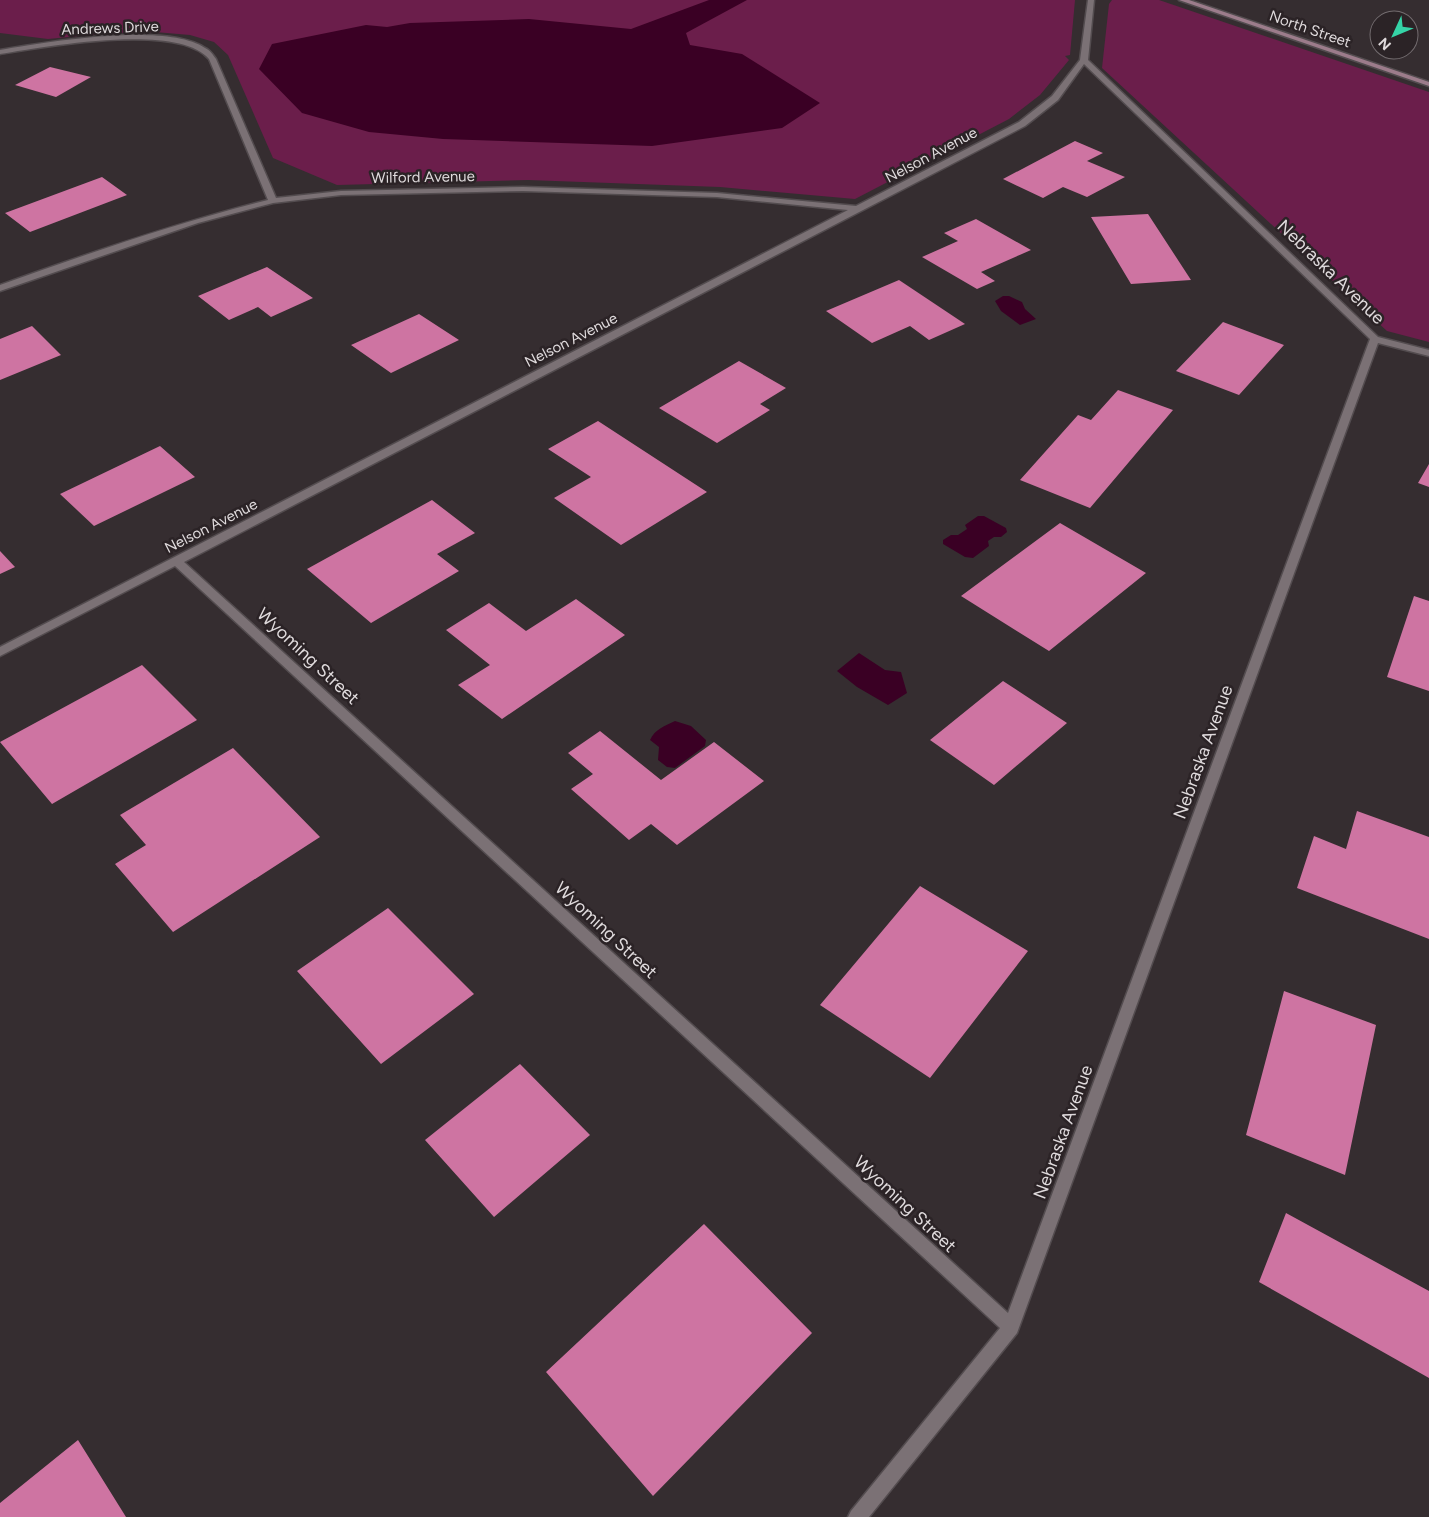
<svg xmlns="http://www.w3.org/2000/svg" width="1429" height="1517" viewBox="0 0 1429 1517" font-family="Figtree,sans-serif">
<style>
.green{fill:#6b1e4b}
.water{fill:#3a0024}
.building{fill:#ce74a2}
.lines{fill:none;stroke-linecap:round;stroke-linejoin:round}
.street-casing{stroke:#534c4f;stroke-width:3}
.secondary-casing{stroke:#534c4f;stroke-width:3}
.street{fill:#7b7175;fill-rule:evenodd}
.secondary{fill:#9c7c8b;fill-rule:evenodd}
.labels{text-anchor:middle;stroke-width:5;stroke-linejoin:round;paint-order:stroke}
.far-street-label{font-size:15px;fill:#dfdadc;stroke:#2b2326}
.street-label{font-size:18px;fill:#dfdadc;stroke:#2b2326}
</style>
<rect width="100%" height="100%" fill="#352d30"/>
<path class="green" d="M0 0H1075L1070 55 1065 56 1069 60 1040 95 1009 119 855 199 720 187 528 180 337 185 273 158 228 55 214 42 190 35 155 32 108 33 48 39 0 33Z
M1112 0H1159L1429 92V342L1387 331 1102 68 1109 4Z"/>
<path class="water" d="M709 0H747L686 33 690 45 742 54 820 103 782 128 652 146 443 139 369 132 302 113 259 69 272 44 366 25 387 27 410 23 529 19 631 29Z
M1003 296H1009L1022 302 1025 309 1036 319 1020 325 1001 311 995 301Z
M978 516H984L1006 528 1007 532 1001 537H994L988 541 989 546 973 558 965 557 943 544V540L951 535H958L967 529 965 525Z
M859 653 885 670 901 672 907 693 888 705 857 687 837 671Z
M675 721 691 726 706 740 705 746 675 768 667 767 658 760 659 747 650 740C655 729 665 726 675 721Z"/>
<path class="building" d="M50 67 91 77 56 97 15 85Z
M1075 141 1103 153 1087 161 1125 177 1087 197 1063 187 1043 198 1003 179Z
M102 177 127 195 30 232 5 213Z
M1148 214 1191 280 1131 284 1091 217Z
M976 219 1031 250 981 272 995 281 977 289 922 257 958 241 944 233Z
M267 267 313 298 271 317 258 307 229 320 198 296Z
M899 280 965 324 929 340 910 326 872 343 826 311Z
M419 314 459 340 391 373 351 345Z
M1223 322 1284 345 1239 395 1176 371Z
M32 326 61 355 0 380V339Z
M739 361 786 388 760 404 770 410 717 443 659 408Z
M1118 390 1173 410 1090 508 1020 480 1078 415 1091 420Z
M598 421 707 492 621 545 554 498 591 477 548 449Z
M160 446 195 477 94 526 60 494Z
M1429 464V487L1418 483Z
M432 500 475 533 437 554 459 571 371 623 307 569Z
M1060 523 1146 573 1049 651 961 596Z
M0 551 15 567 0 574Z
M1414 596 1429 601V691L1387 677Z
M576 599 625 635 502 719 458 685 490 665 446 630 489 603 526 631Z
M142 665 197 720 52 804 0 742Z
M1003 681 1067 723 994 785 930 740Z
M600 731 661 780 714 742 764 781 677 845 651 824 629 840 571 789 593 774 568 753Z
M233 748 320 837 173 932 115 864 146 845 120 815Z
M1357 811 1429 837V939L1297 888 1314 836 1346 849Z
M920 886 1028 951 930 1078 820 1005Z
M388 908 474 994 381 1064 297 971Z
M1284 991 1376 1025 1345 1175 1246 1135Z
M520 1064 590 1135 494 1217 425 1140Z
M1286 1213 1429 1291V1378L1259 1282Z
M704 1224 812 1333 653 1496 546 1372Z
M78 1440 126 1517H0V1503Z"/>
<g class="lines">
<defs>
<path id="street" d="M1088 0H1094L1088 60 1378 337 1429 350V356L1378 343 1017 1333 869 1517H848L851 1511 1000 1328 175 566 0 656V647L848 210 717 197 523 191 341 195 273 203 198 223 0 291V285C89 253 177 223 268 200L209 59C178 22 44 47 0 54V50C47 42 166 22 205 48 210 50 213 55 216 59L276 198 341 191 523 187 717 193 856 206 1019 122 1052 96 1080 60ZM1084 64 1370 339 1008 1313 184 562 1025 126 1058 100Z"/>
<path id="secondary" d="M1179 0H1189L1429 82V86Z"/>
</defs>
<use href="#street" class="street-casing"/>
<use href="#secondary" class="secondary-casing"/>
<use href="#street" class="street"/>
<use href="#secondary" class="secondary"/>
</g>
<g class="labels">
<g class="far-street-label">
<text transform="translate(110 28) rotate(-2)" y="5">Andrews Drive</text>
<text transform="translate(1310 29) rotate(19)" y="5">North Street</text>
<text transform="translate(931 155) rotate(-28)" y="5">Nelson Avenue</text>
<text transform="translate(423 177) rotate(-1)" y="5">Wilford Avenue</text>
<text transform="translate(571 340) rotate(-27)" y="5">Nelson Avenue</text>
<text transform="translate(211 526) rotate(-27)" y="5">Nelson Avenue</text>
</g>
<g class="street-label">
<text transform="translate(1331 272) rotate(44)" y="6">Nebraska Avenue</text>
<text transform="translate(308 656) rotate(43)" y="6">Wyoming Street</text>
<text transform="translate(1203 752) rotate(-70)" y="6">Nebraska Avenue</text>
<text transform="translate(606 930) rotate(43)" y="6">Wyoming Street</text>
<text transform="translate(1063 1132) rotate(-70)" y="6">Nebraska Avenue</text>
<text transform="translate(905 1204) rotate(43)" y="6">Wyoming Street</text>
</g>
</g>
<g transform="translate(1394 35) rotate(226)"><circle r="24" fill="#2b2326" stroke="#736c6f"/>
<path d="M0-4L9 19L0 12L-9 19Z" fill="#35d4a7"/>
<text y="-8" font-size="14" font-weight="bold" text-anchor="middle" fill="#dfdadc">N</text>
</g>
</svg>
